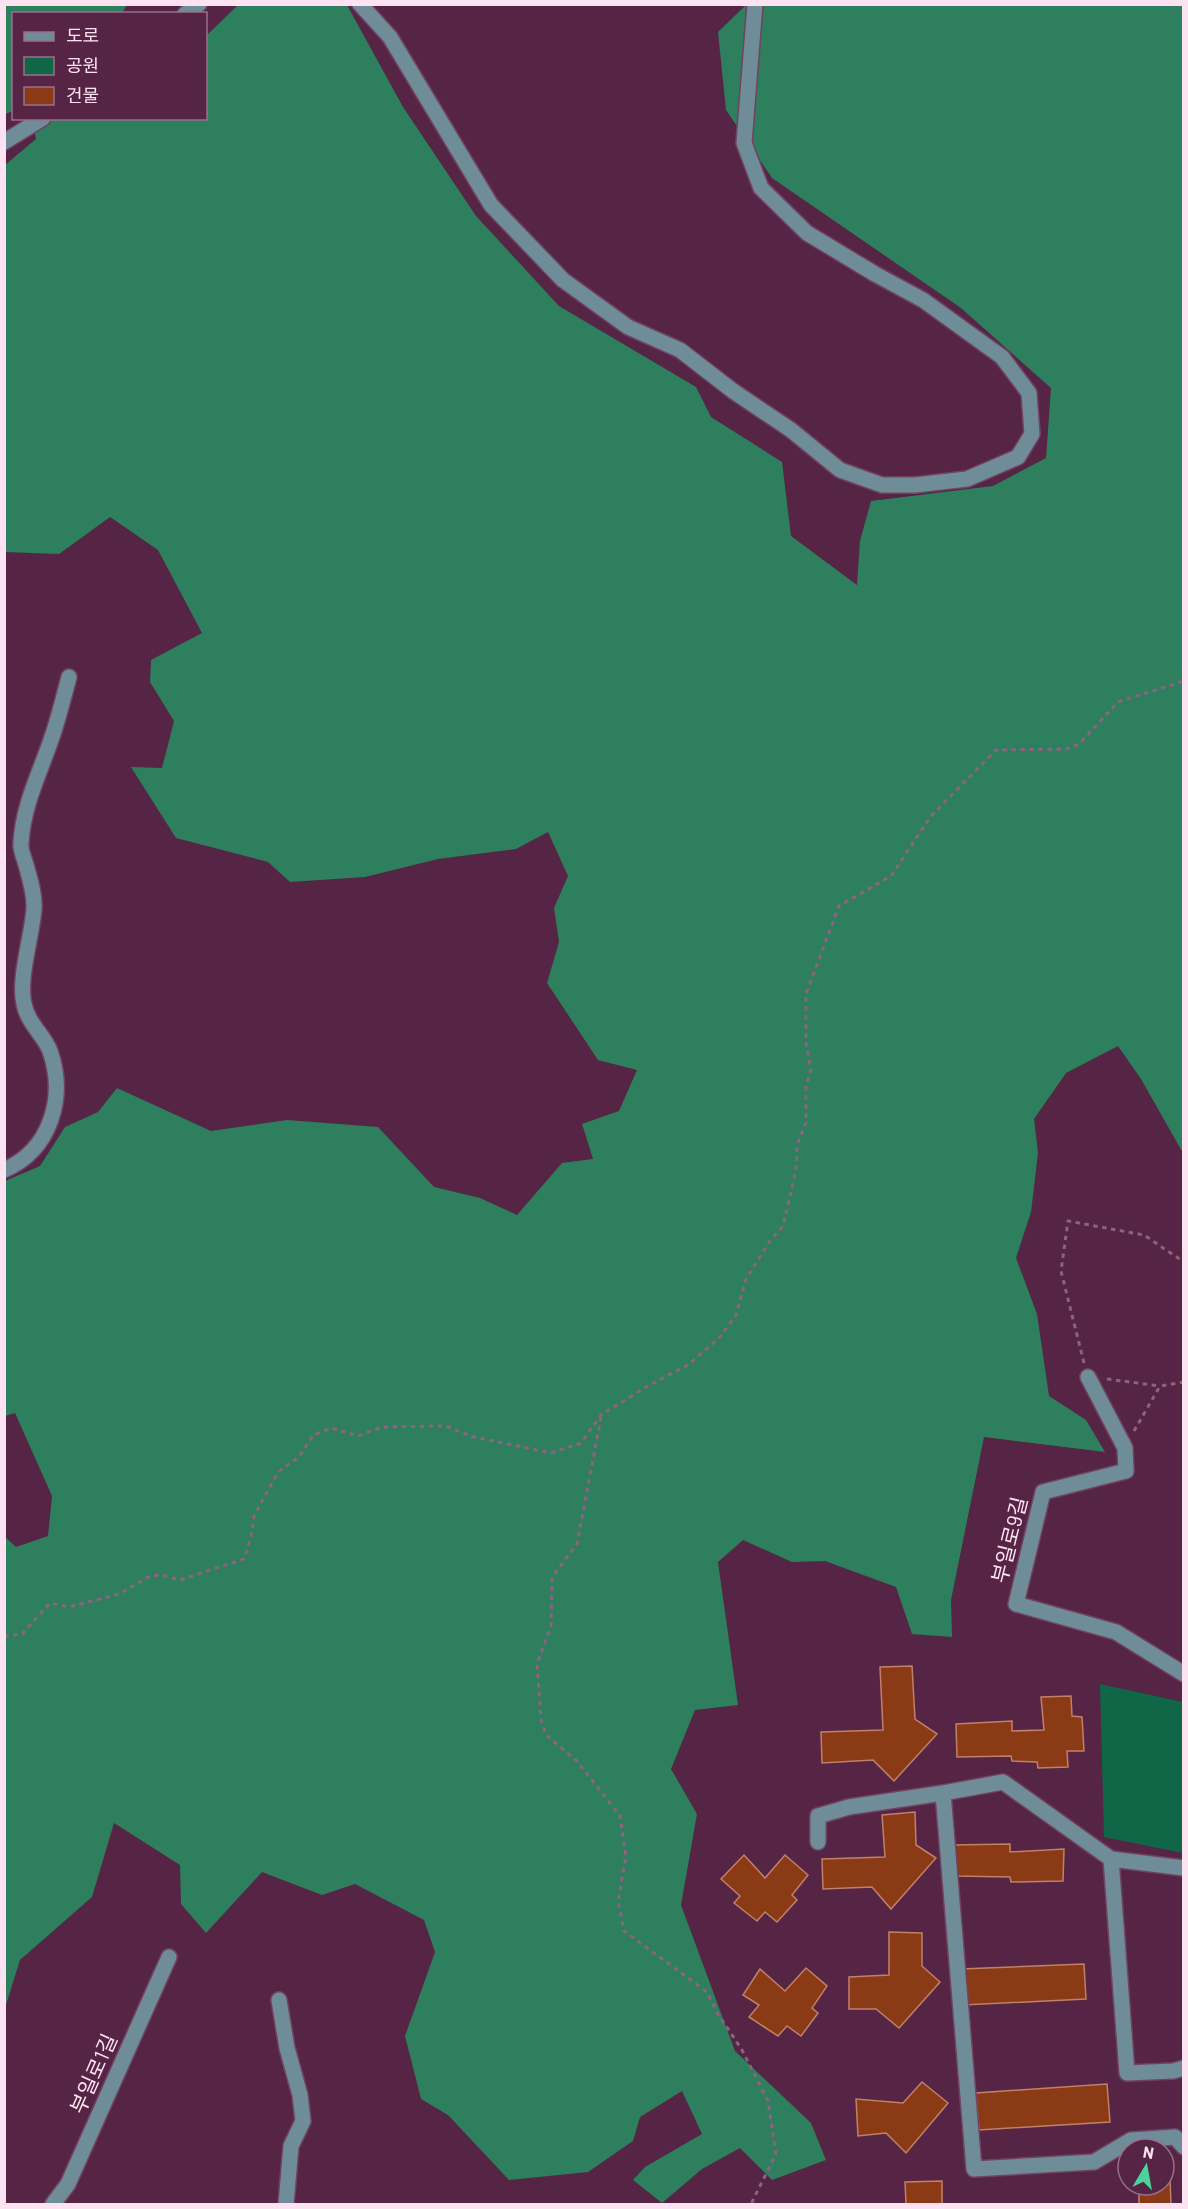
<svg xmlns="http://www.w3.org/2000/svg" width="1188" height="2209" viewBox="0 0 1188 2209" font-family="Barlow,'Noto Sans KR',sans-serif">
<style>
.green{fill:#0f6747}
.forest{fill:#2e7f5d}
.building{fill:#8a3a15;stroke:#c18168;stroke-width:1.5}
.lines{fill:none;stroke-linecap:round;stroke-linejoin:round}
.minor-casing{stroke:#714261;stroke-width:18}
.path{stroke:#8d637e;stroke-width:3;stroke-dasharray:4.5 4.5;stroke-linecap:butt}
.minor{stroke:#6e8d99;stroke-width:15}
.labels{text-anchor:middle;stroke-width:6;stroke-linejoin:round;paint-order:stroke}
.street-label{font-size:21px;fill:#fde2f1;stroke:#562445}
</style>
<rect width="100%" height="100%" fill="#562445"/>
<path class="green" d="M1100 1684 1183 1702V1853L1104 1837Z"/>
<path class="forest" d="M5 4H127V5L122 13 14 14 13 111 5 114Z
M238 5H347L403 107 476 216 559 306 696 387 711 417 782 462 791 536 857 585 860 541 871 501 993 486 1046 458 1051 388 961 308 772 178 726 110 718 32 746 5H1183V1153L1141 1079 1118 1046 1066 1073 1034 1119 1038 1153 1031 1212 1016 1258 1037 1314 1049 1396 1086 1420 1105 1452 984 1437 951 1600 952 1637 912 1634 896 1587 825 1561 792 1562 743 1540 718 1562 738 1705 695 1710 671 1769 697 1814 681 1905 735 2051 811 2123 826 2160 772 2180 740 2148 702 2169 662 2203 633 2180 645 2167 702 2134 682 2091 640 2117 633 2141 588 2172 509 2180 448 2115 421 2099 405 2036 435 1952 424 1920 355 1884 322 1895 262 1872 206 1933 181 1904 180 1865 114 1823 92 1897 20 1960 5 2008V1537L16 1547 48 1536 52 1496 15 1413 5 1416V1181L40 1166 65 1127 98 1112 117 1088 211 1131 287 1120 378 1127 434 1187 480 1198 517 1215 562 1163 593 1159 582 1124 619 1111 637 1070 598 1060 547 983 559 942 554 908 568 876 548 832 516 849 438 859 365 877 290 882 268 862 176 838 131 767 162 768 174 721 150 682 151 660 202 633 158 550 110 517 59 554 5 552V165L36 139 32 119 206 118V36Z"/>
<path class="building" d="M912 1666 915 1719 937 1734 894 1781 873 1760 822 1763 821 1732 883 1730 880 1667Z
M1071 1696 1072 1716 1082 1717 1084 1751H1067L1068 1767 1038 1768 1037 1762 1012 1761 1011 1756 957 1757 956 1724 1012 1721V1731L1044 1730 1041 1697Z
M915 1812 916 1845 936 1858 891 1909 872 1887 823 1889 822 1859 885 1857 882 1815Z
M1010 1844V1852L1064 1849 1063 1881 1011 1882 1010 1877 956 1876 953 1845Z
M744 1855 765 1878 785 1855 808 1875 792 1895 797 1900 777 1922 765 1912 757 1921 734 1903 740 1896 721 1879Z
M889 1932 922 1933V1966L940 1982 899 2028 876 2009H849V1977L889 1975Z
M1084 1964 1086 1999 963 2005 961 1969Z
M806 1968 827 1986 812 2008 818 2013 801 2036 787 2026 778 2036 749 2017 759 2005 743 1995 760 1969 785 1991Z
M922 2082 948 2103 906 2153 886 2133 858 2136 856 2099 903 2103Z
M1107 2084 1110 2122 979 2130 976 2093Z
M1164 2153H1169L1171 2204H1139V2185H1164Z
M942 2181V2204H906L905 2182Z"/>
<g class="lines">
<defs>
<path id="minor" d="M360 4 390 37 491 205 563 280 628 327 680 350 733 391 791 430 840 470 882 485H915L967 479 1018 457 1032 434 1029 393 1002 357 923 300 875 274 807 233 761 188 744 143 755 4
M185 14 199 4
M4 142 43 118
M4 1170C51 1150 66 1097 50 1051 44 1035 28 1024 24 1004 18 979 32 936 34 909 35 895 30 879 26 865 24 857 20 850 21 843 23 804 41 771 53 734 59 716 64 696 69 677
M1088 1377 1125 1448 1126 1471 1043 1492 1016 1604 1116 1632 1184 1674
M818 1842V1816L849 1807 943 1793
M1111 1859 1127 2073 1173 2071 1184 2068
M1184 1868 1111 1859 1003 1782 943 1793 974 2169 1094 2162 1131 2140 1175 2137 1184 2147
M279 2000 287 2048 300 2095 303 2121 291 2146 286 2204
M53 2204 68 2184 169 1957"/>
</defs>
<use href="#minor" class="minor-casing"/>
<path class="path" d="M1084 1363 1061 1271 1068 1221 1144 1235 1184 1262
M1107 1379 1160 1386
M601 1417 577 1544 552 1577 551 1626 537 1664 541 1720 546 1735 577 1761 620 1816 626 1856 618 1901 624 1931 707 1992 718 2014 742 2050 768 2101 776 2154 751 2204
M1134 1431 1160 1386 1184 1382
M4 1636 22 1634 50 1603 69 1607 119 1594 150 1576 162 1575 180 1580 244 1559 251 1537 254 1516 278 1472 299 1457 313 1435 331 1428 358 1436 382 1427 446 1426 474 1437 551 1453 581 1443 601 1415 646 1387 688 1365 719 1338 736 1315 746 1279 770 1241 783 1226 796 1170 797 1145 806 1123V1087L811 1069 806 1044V994L839 906 891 876 931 816 996 750 1066 749 1079 744 1118 702 1184 681"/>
<use href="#minor" class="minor"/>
</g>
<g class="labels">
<g class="street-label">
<text transform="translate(1010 1540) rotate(-76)" y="7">부일로9길</text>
<text transform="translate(94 2074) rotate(-66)" y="7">부일로1길</text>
</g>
</g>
<rect width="1188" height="2209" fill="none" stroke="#fde2f1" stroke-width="12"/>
<rect x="12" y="12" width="195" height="108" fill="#562445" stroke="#99708a" stroke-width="1.5"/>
<rect x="24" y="32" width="30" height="9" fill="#6e8d99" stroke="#99708a" stroke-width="1.5"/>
<text x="66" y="42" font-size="18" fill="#fde2f1">도로</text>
<rect x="24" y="57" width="30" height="18" fill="#0f6747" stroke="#99708a" stroke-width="1.5"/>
<text x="66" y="72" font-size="18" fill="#fde2f1">공원</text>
<rect x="24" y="87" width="30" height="18" fill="#8a3a15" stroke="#99708a" stroke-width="1.5"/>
<text x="66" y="102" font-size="18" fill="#fde2f1">건물</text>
<g transform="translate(1146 2167) rotate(10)"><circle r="28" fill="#562445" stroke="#99708a" stroke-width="1.5"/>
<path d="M0-4.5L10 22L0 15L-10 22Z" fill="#4ad49c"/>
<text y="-9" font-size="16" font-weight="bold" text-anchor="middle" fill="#fde2f1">N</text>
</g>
</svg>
